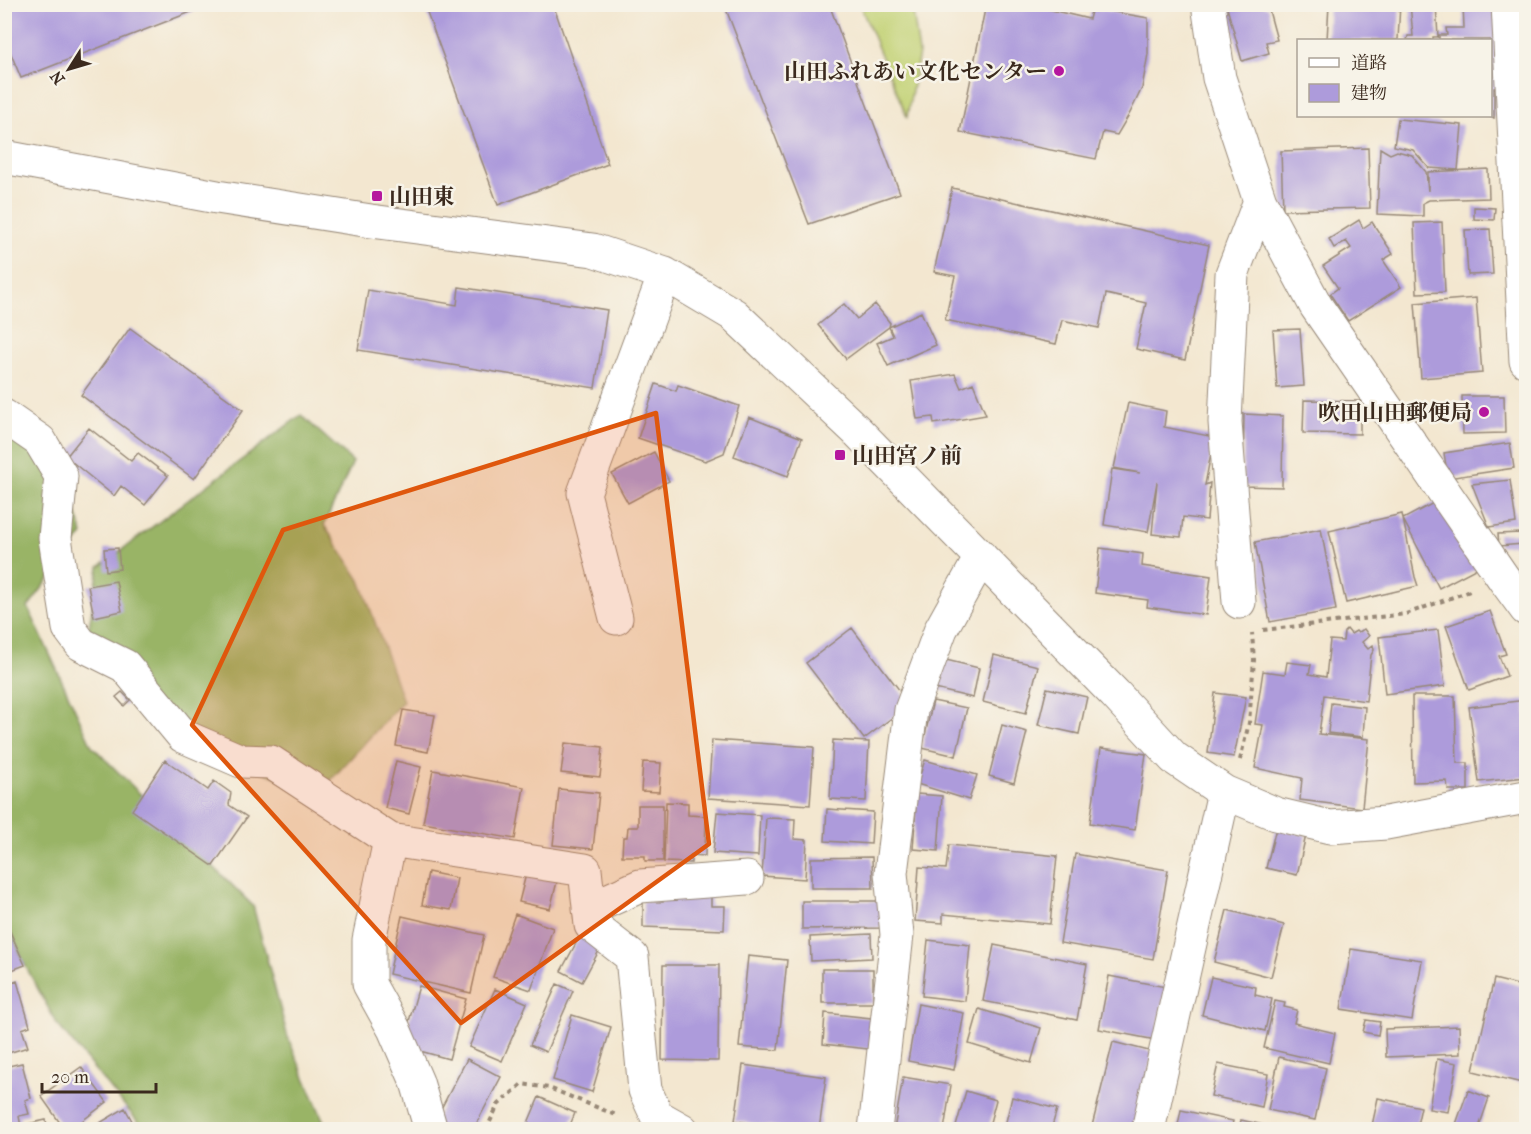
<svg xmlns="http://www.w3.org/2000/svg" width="1531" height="1134" viewBox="0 0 1531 1134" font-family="'IM FELL French Canon','Noto Serif JP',serif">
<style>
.green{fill:#c2d275;stroke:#7e7e4a;stroke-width:1.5}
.forest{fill:#99b466;stroke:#6a6f42;stroke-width:1.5}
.building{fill:#ad9bdb}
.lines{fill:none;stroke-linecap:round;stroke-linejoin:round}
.minor-casing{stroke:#978877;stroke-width:35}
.path{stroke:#978877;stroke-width:4;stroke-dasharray:4.5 4.5;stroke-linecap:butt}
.minor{stroke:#fff;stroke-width:33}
.marked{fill:#df570d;fill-opacity:0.2;stroke:#df570d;stroke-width:4.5;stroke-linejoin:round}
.poi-dot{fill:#b5179e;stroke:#f7f3e8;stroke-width:2}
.labels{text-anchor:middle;stroke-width:5;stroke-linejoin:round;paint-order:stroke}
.poi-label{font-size:22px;font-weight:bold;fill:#3b2a1e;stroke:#f7f3e8;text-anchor:end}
</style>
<rect width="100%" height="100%" fill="#f7f3e8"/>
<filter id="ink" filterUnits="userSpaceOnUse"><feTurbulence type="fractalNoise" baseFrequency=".0167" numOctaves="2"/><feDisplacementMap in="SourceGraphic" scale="12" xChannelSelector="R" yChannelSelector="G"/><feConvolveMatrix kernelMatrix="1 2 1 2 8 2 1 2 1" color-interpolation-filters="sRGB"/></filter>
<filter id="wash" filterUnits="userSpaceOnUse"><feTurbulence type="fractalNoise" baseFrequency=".008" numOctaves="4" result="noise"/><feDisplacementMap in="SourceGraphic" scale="24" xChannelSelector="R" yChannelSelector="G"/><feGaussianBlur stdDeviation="1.35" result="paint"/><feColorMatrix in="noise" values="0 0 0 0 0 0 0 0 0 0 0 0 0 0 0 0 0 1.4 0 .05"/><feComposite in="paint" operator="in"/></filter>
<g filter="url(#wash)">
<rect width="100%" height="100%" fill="#f3e7d0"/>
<path class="green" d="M860 5H912L919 53 907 117Z"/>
<path class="forest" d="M301 415 353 462 324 525 360 580 403 701 318 794 202 747 86 645 99 567Z
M5 431 60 463 83 534 28 607 92 746 253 906 288 1038 327 1129H144L57 1024 25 965 5 919Z"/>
<g id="blocks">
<path class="building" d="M4 4H209V5L21 78 4 37Z
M424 4H553L608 164 498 205Z
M724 4H829L900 193 809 224Z
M986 4H1026L1089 19 1092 8 1148 18V54L1142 88 1130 113 1117 135 1103 132 1096 159 960 132Z
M1226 4H1253L1268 7 1277 40 1266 42 1269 53 1242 61Z
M1329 4H1400L1398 40H1327Z
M1410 4H1436L1438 37H1433V40H1407L1408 36H1413Z
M1463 5H1501L1503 88H1494V118L1490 117V40H1439V35H1447L1446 28H1464Z
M1398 119 1462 125 1458 170 1429 168 1413 150 1394 146Z
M1368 148 1370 208 1283 210 1281 151Z
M1380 148 1390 154 1397 151 1412 155 1426 172 1428 191V172L1488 169 1489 198 1429 200 1423 203V216L1377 214Z
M952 188 1209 245 1185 360 1136 349 1146 303 1106 294 1099 328 1062 320 1056 344 945 320 955 276 934 272Z
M1474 207 1495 208 1494 220 1474 219Z
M1359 220 1363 228 1372 222 1393 254 1383 260 1401 287 1348 321 1330 294 1338 288 1323 266 1351 248 1346 241 1334 248 1329 239Z
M1442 222 1445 292 1417 293 1414 223Z
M1490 229 1493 274 1468 275 1465 230Z
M459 287 607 310 595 388 358 350 368 290 457 305Z
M1476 298 1482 373 1421 378 1415 303Z
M844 304 857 319 875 304 890 323 889 327 921 312 936 345 888 366 877 343 893 336 889 327 846 359 818 325Z
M130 328 243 410 194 479 81 395Z
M1300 329 1304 386 1277 388 1273 330Z
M955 374 961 388 973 383 986 415 934 424 933 417 917 419 911 381Z
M656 384 676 391 678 385 739 406 724 453 705 461 638 438Z
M1462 396H1504L1505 433 1463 434Z
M1304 400 1360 401V434L1303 433Z
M1128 403 1166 411 1164 427 1214 437 1205 485 1210 483 1207 520 1183 517 1181 537 1152 534 1157 482 1148 532 1104 525 1112 469 1140 473 1114 468Z
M1244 414 1283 416 1282 487 1243 486Z
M749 417 802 438 788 476 734 456Z
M89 428 131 461 138 453 168 476 145 505 121 486 114 496 66 457Z
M1510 443 1514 468 1448 478 1444 453Z
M654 452 669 481 628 503 612 474Z
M1510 480 1516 523 1489 527 1472 484Z
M1443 498 1479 567 1439 588 1403 519Z
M1402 514 1415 577 1418 586 1346 603 1329 531Z
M1321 529 1336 610 1270 622 1255 542Z
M1520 533 1523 544 1499 546 1498 534Z
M118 548 120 569 106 571 104 549Z
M1100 548 1143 554 1142 566 1211 576 1206 615 1147 607 1148 600 1095 593Z
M116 581 122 611 94 617 88 586Z
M1490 611 1506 654 1499 656 1507 676 1469 690 1446 626Z
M852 628 910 704 864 739 806 663Z
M1347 629 1351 634 1356 631 1358 633 1364 629 1369 636 1362 642 1368 649 1373 645 1374 650 1371 655 1366 701 1324 695 1319 734 1369 739 1362 808 1300 800 1302 778 1255 768 1263 725 1255 724 1263 671 1285 674 1287 662 1311 665 1309 674 1326 677 1330 640 1343 641 1344 632Z
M1438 630 1445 686 1385 694 1379 637Z
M994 655 1038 666 1026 713 983 702Z
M942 659 979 668 973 698 935 689Z
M1047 688 1087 697 1079 734 1038 725Z
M122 692 130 700 124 706 116 697Z
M1215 693 1246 697 1234 757 1208 753Z
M1412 696H1455L1457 763H1468V790H1448L1447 781 1413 782Z
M1526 700V777L1479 782 1469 707Z
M933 701 967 708 956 756 922 748Z
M1331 703 1365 707 1363 737 1328 733Z
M403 710 435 715 428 752 396 746Z
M1002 725 1027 732 1014 783 989 776Z
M712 740 814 747 810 805 708 798Z
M833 740 869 742 866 801 830 799Z
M565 743 603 747 600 777 561 773Z
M1101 748 1146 754 1135 830 1090 823Z
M165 760 208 790 214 781 231 793 229 805 247 817 213 866 132 810Z
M925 760 977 775 969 800 917 784Z
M396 761 421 767 409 814 385 808Z
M643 762 661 763 659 792 641 791Z
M433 770 524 787 515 839 423 823Z
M559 789 599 793 593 849 553 845Z
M917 794 942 796 938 851 913 849Z
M666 802 688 803V815L706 816 705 856 691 855V863L664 862Z
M638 805H663V861H645V856H622L623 837H627L628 827H638Z
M827 809 873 812 871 844 825 841Z
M717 812 760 815 758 856 713 853Z
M766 818 795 819 794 839 807 840 805 879 762 876Z
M1276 828 1306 835 1297 875 1266 868Z
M949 845 1057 856 1050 924 943 914V923L915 921 919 867 946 869Z
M1075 854 1168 870 1153 959 1060 943Z
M872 857 873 888H811V858Z
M527 870 558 878 550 909 519 902Z
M428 872 457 878 451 910 422 905Z
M663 895 711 897V906H725L724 930 643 927V901L663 902Z
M802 901H885V928L802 929Z
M1227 910 1284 925 1271 977 1214 962Z
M515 914 553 928 531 990 493 977Z
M402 916 484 935 471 993 389 974Z
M4 918 25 965 4 973Z
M871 934 872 958 811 961 810 937Z
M580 936 601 947 582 982 561 971Z
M928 940 970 945 965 1001 922 996Z
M994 945 1087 964 1077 1020 983 1001Z
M1351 949 1422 960 1412 1020 1341 1009Z
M748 956 787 960 778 1050 739 1047Z
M663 965H719L718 1061 662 1060Z
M822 969H873V1003H822Z
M1109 976 1166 987 1156 1040 1099 1029Z
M1211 977 1256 987 1255 995 1272 999 1265 1031 1202 1015Z
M1494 979 1526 987V1084L1473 1071Z
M17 981 30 1026 22 1029 28 1047 5 1054 4 986Z
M557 984 573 991 546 1052 530 1045Z
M419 986 466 999 449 1059 402 1046Z
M495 989 527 1003 502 1061 469 1047Z
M1275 1001 1285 1003 1284 1007 1297 1010 1294 1023 1335 1033 1329 1063 1264 1048Z
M918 1004 964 1013 954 1070 908 1061Z
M979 1009 1041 1028 1031 1063 969 1044Z
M825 1013 880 1019 877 1050 823 1044Z
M572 1015 611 1027 592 1092 553 1080Z
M1366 1020 1380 1022 1378 1035 1363 1032Z
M1459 1026 1460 1054 1386 1057 1385 1029Z
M1113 1042 1153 1052 1134 1130H1091Z
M1279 1057 1326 1068 1315 1120 1268 1110Z
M467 1059 501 1077 473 1130H438L432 1126Z
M1437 1059 1457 1063 1448 1112 1429 1109Z
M22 1063 31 1098 25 1100 29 1114 19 1116 21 1127 4 1130V1067Z
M1218 1064 1268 1074 1262 1107 1211 1096Z
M743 1065 826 1077 819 1130H798L735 1121Z
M81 1067 107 1102 70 1130H65L41 1096Z
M903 1077 951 1085 944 1130H894Z
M1468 1090 1489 1098 1478 1130H1462L1455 1127Z
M966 1091 996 1100 988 1130H955Z
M539 1097 575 1113 568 1130H525Z
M1012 1097 1057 1109 1051 1130H1004Z
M1378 1098 1421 1107 1416 1130H1371Z
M125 1108 137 1130H88Z
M1181 1110 1233 1121 1231 1130H1177Z
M46 1120 48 1130H28L27 1124Z
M1241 1120 1273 1127 1272 1130H1239Z"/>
</g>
</g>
<g filter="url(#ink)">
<use href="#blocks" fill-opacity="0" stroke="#978877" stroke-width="1.5"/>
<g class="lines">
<defs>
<path id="minor" d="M1208 4 1219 78 1260 201 1316 306 1504 579 1526 609
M1508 4 1526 361
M4 157 217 197 371 221 593 250 665 274 734 315 857 431 1115 694 1174 758 1224 792 1276 814 1330 827 1386 823 1526 797
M4 416 40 441 61 476 55 538 69 628 81 644 125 666 183 736 241 761 271 762 390 840 585 870 591 925 632 957 645 1090 657 1116 682 1130
M1239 602 1225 422 1232 274 1260 201
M616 618 584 493 665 274
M390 840 369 940V984L394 1029 417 1082 431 1130
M589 909 640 886 747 878
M875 1130 897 935 891 873 911 710 941 629 981 557
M1148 1130 1224 792"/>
</defs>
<use href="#minor" class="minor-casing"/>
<path class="path" d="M1263 630 1406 614 1470 591
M1240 760 1249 723 1254 660 1252 633
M486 1130 498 1105 522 1084 549 1088 616 1115"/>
<use href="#minor" class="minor"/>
</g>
</g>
<path class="marked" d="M656 413 709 844 461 1023 192 725 283 530Z"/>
<g class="poi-dot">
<circle cx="1059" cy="71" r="6"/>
<rect x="371" y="190" width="12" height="12" rx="3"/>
<circle cx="1484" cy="412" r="6"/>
<rect x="834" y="449" width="12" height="12" rx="3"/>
</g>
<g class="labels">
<g class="poi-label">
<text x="1047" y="79">山田ふれあい文化センター</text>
<text x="389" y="204" text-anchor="start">山田東</text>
<text x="1472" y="420">吹田山田郵便局</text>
<text x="852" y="463" text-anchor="start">山田宮ノ前</text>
</g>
</g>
<rect width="1531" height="1134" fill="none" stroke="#f7f3e8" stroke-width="24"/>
<rect x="1297" y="39" width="195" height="78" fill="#f7f3e8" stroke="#aca397" stroke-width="1.5"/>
<rect x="1309" y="58" width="30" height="9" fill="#ffffff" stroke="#aca397" stroke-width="1.5"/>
<text x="1351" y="69" font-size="18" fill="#3b2a1e">道路</text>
<rect x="1309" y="84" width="30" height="18" fill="#ad9bdb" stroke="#aca397" stroke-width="1.5"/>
<text x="1351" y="99" font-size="18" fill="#3b2a1e">建物</text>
<g transform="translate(69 69) rotate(233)" stroke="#f7f3e8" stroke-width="4.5" paint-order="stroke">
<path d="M0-4.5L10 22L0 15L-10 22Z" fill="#3b2a1e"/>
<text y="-9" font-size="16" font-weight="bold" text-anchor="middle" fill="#3b2a1e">N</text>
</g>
<path d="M42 1083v9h114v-9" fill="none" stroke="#3b2a1e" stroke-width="3"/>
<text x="51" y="1083" font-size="18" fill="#3b2a1e" stroke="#f7f3e8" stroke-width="4.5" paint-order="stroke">20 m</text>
</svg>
